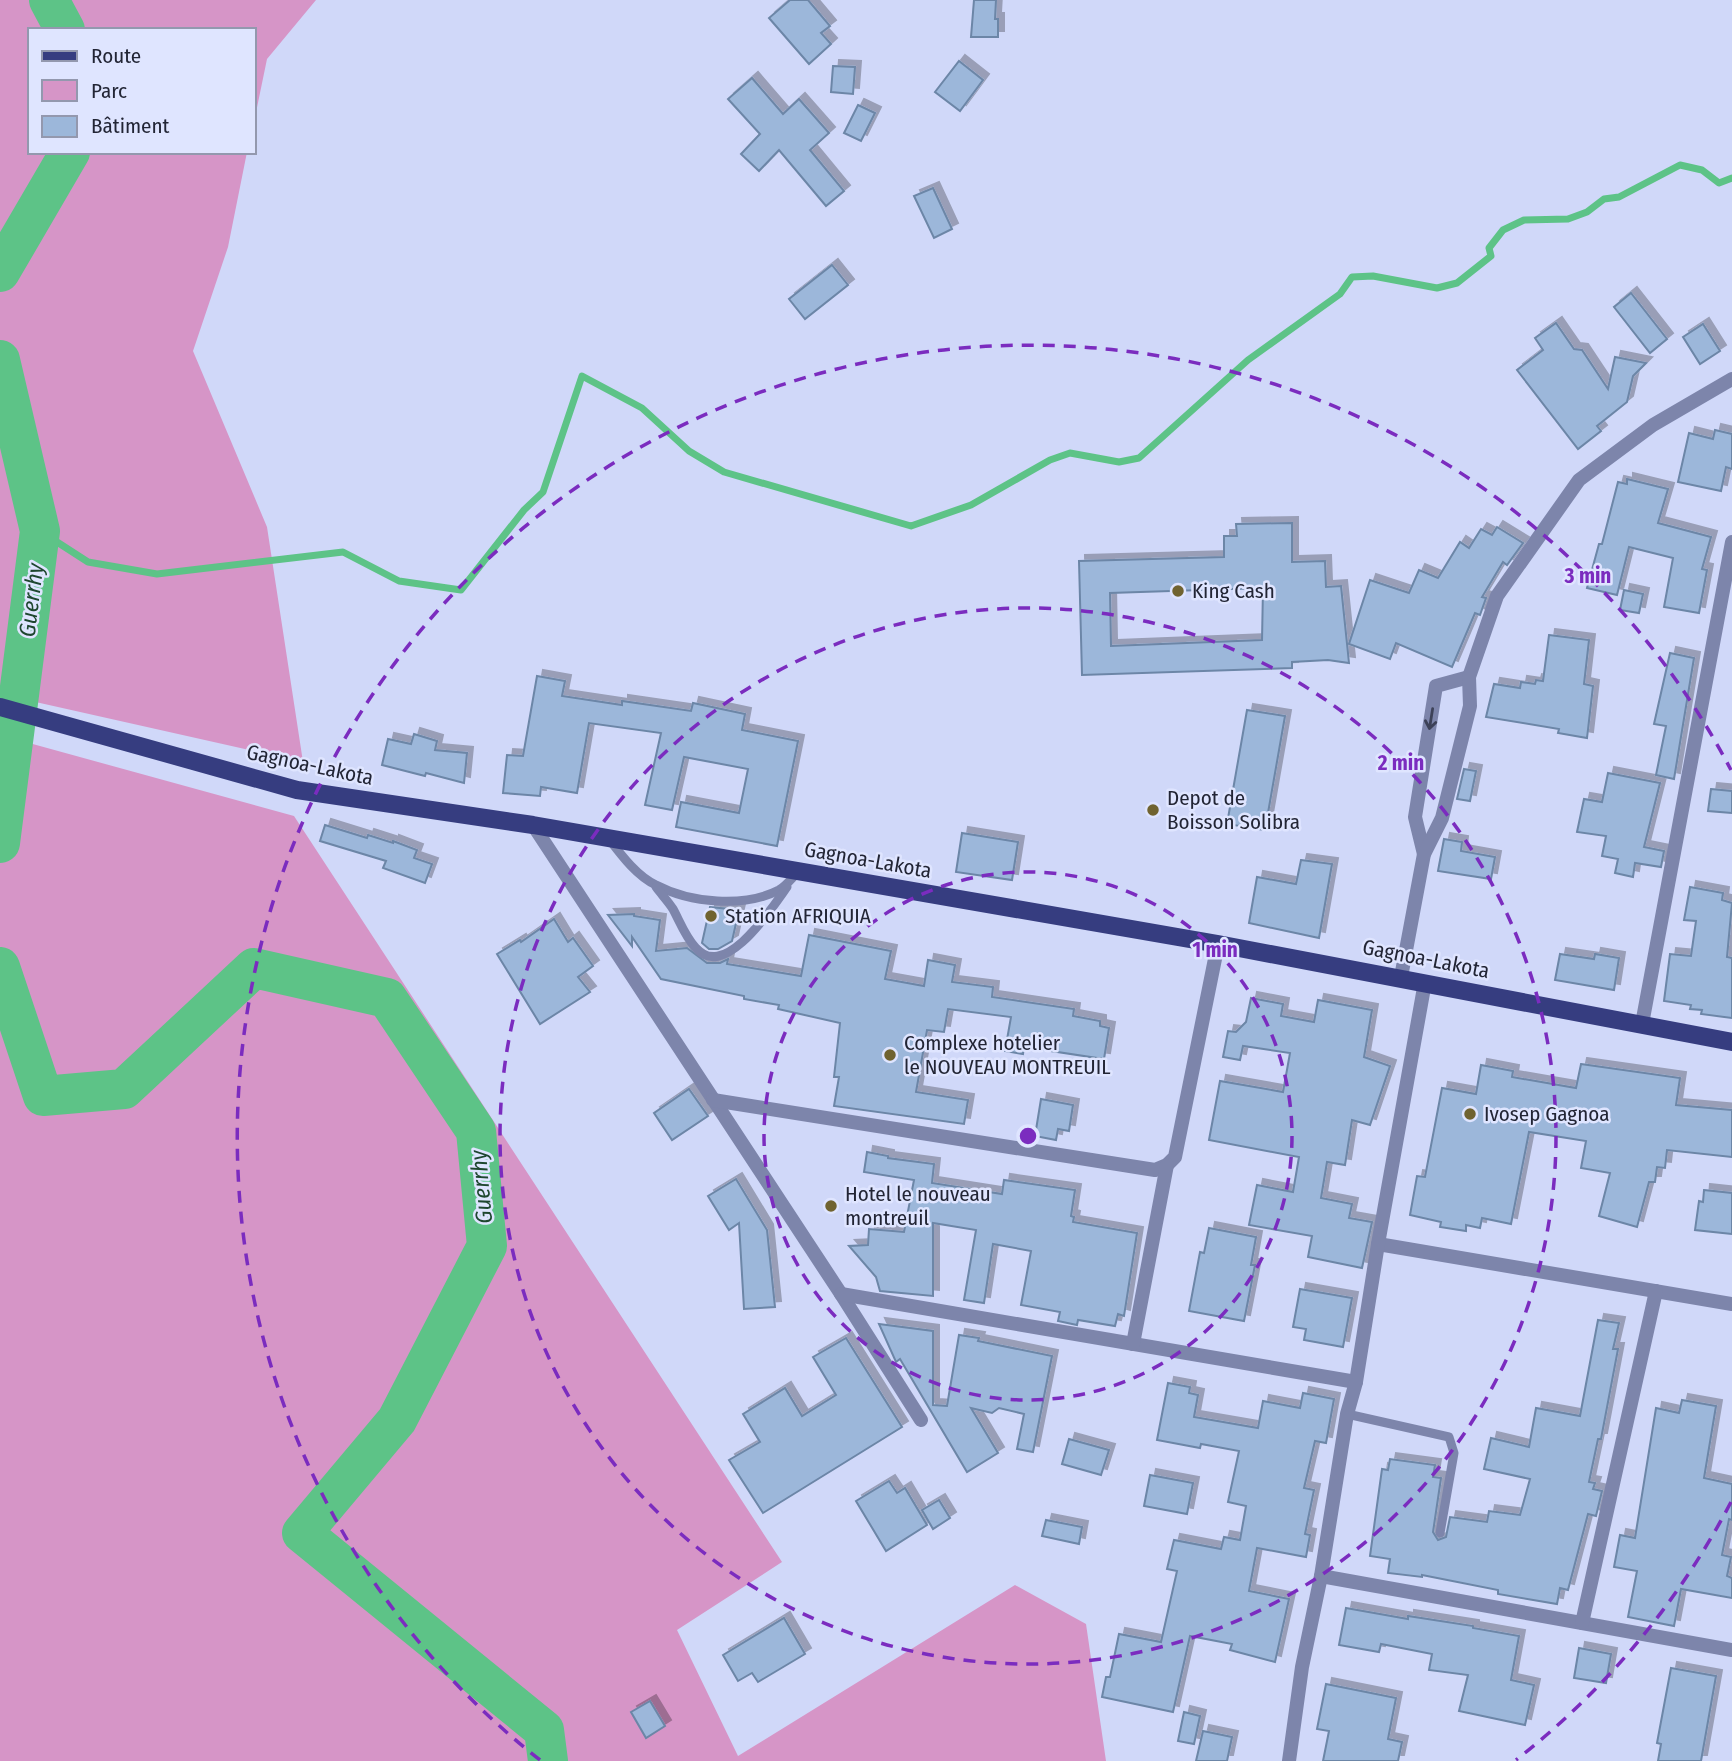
<svg xmlns="http://www.w3.org/2000/svg" width="1732" height="1761" font-family="'Fira Sans Condensed',sans-serif">
<defs>
<filter id="shadow"><feDropShadow dx="6" dy="-6" stdDeviation="0" flood-color="#0004"/></filter>
</defs>
<rect width="100%" height="100%" fill="#d0d8f9"/>
<!-- green -->
<g fill="#d695c7">
<path d="M0,0H316L267,59L254,122V30H30V152H247L228,247L193,351L267,527L303,762L0,694Z"/>
<path d="M0,735L294,816L782,1562L677,1630L738,1756L1015,1585L1086,1624L1106,1761H0Z"/>
</g>
<g fill="none" stroke-linecap="round" stroke-linejoin="round">
<!-- stream -->
<path stroke="#5dc387" stroke-width="7" d="M40,531L88,562L157,574L343,552L399,581L461,590L524,510L543,492L582,376L642,408L689,451L724,472L911,526L971,505L1050,460L1070,453L1119,462L1139,458L1248,360L1340,294L1352,277L1373,276L1437,288L1457,283L1491,256L1489,248L1503,230L1524,220L1568,219L1587,212L1604,199L1619,197L1680,165L1702,170L1719,183L1732,178"/>
<!-- river -->
<g stroke="#5dc387" stroke-width="40">
<path d="M49,0L65,30"/>
<path d="M0,272L70,152"/>
<path d="M0,360L40,531L0,843"/>
<path d="M0,967L43,1096L124,1089L254,968L387,998L476,1131L487,1246L397,1420L302,1533L544,1730L548,1761"/>
</g>
</g>
<!-- building -->
<g fill="#9cb7da" stroke="#6c86a7" stroke-width="2" fill-rule="evenodd" filter="url(#shadow)">
<path d="M790,0H808L830,26L821,33L831,44L809,64L769,18Z"/>
<path d="M974,0H996L995,19H998V37H971Z"/>
<path d="M959,61L983,80L960,111L935,92Z"/>
<path d="M833,66L855,67L853,94L831,92Z"/>
<path d="M752,78L783,114L799,99L829,133L810,150L844,191L826,206L779,150L759,171L741,154L760,134L728,99Z"/>
<path d="M858,105L875,113L861,141L844,133Z"/>
<path d="M933,188L952,229L934,238L914,196Z"/>
<path d="M832,265L848,285L805,319L789,299Z"/>
<path d="M1631,293L1667,339L1650,353L1614,307Z"/>
<path d="M1556,323L1574,349L1582,350L1608,389L1615,357L1646,363L1633,376L1627,402L1597,426L1601,431L1578,449L1517,370L1543,350L1535,338Z"/>
<path d="M1703,324L1720,351L1700,364L1683,337Z"/>
<path d="M1715,430L1732,434V469L1726,467L1721,491L1678,482L1689,433L1713,439Z"/>
<path d="M1627,479L1668,489L1658,523L1711,537L1702,569L1707,570L1699,613L1664,607L1673,558L1629,547L1617,595L1587,588L1599,544H1602L1618,482L1627,484Z"/>
<path d="M1292,523V562L1325,561L1326,587L1341,586L1349,663L1328,660L1292,662V668L1082,675L1079,561L1224,557V536H1237L1236,524ZM1263,588L1262,640L1111,646L1110,593Z"/>
<path d="M1497,527L1523,543L1507,565L1503,562L1482,597L1486,598L1480,615L1475,613L1452,667L1396,643L1390,659L1349,644L1370,580L1409,593L1419,570L1438,578L1460,542L1469,548L1481,529L1492,535Z"/>
<path d="M1624,590L1643,594L1639,613L1620,610Z"/>
<path d="M1549,635L1589,640L1584,684L1593,686L1587,738L1558,733L1559,729L1486,717L1494,684L1520,688L1521,682L1535,684L1536,680L1543,681Z"/>
<path d="M1670,653L1694,658L1674,779L1656,775L1666,726L1654,724Z"/>
<path d="M537,676L565,681L562,696L622,705V701L691,711L693,703L745,714L742,730L798,741L777,846L676,827L681,802L739,813L748,769L684,757L672,810L645,805L661,733L589,723L577,793L541,787L540,796L503,793L507,755L523,756Z"/>
<path d="M1247,710L1285,716L1265,830L1227,824Z"/>
<path d="M414,734L437,741L435,750L467,753L464,783L426,773L425,776L382,765L388,739L411,744Z"/>
<path d="M1464,769L1476,771L1470,801L1457,799Z"/>
<path d="M1608,773L1660,783L1644,847L1664,851L1661,867L1635,863L1633,877L1615,873L1618,859L1602,856L1606,836L1577,832L1584,799L1602,802Z"/>
<path d="M1711,789L1732,791V813L1708,811Z"/>
<path d="M325,825L367,838L368,835L393,843V841L417,850L414,858L432,864L425,883L383,868L386,861L320,841Z"/>
<path d="M962,833L1018,842L1012,880L956,872Z"/>
<path d="M1444,839L1462,842L1461,851L1495,857L1491,879L1438,871Z"/>
<path d="M1301,860L1332,864L1319,938L1249,923L1257,877L1296,884Z"/>
<path d="M1690,887L1723,893L1722,900L1732,903L1727,957L1732,958V1018L1701,1014L1702,1010L1690,1009L1691,1005L1664,1001L1670,954L1691,956L1696,921L1684,920Z"/>
<path d="M710,907L739,910L732,941L718,949H709L702,943Z"/>
<path d="M634,914V916L660,920L656,951L687,948L707,963H720L728,959L727,964L801,976L809,935L891,951L885,979L924,986L928,960L955,965L952,982L993,987L992,997L1074,1009L1073,1016L1100,1021V1026L1109,1028L1104,1059L1024,1047L1023,1054L1005,1051L1011,1017L948,1009L944,1032L927,1030L916,1092L968,1100L964,1124L834,1106L839,1077H834L840,1023L778,1009L779,1005L744,999V996L661,979L632,937V946L608,915Z"/>
<path d="M554,919L568,942L573,938L593,966L578,977L590,992L540,1024L497,954L520,940L521,942Z"/>
<path d="M1560,954L1594,959L1595,954L1619,958L1614,990L1555,980Z"/>
<path d="M1251,998L1283,1004L1281,1016L1314,1022L1318,1000L1372,1010L1364,1057L1390,1066L1370,1125L1352,1120L1345,1165L1327,1162L1321,1198L1352,1204L1349,1218L1372,1222L1362,1268L1308,1257L1312,1236L1249,1225L1257,1185L1293,1192L1299,1157L1209,1140L1220,1081L1283,1092L1290,1053L1243,1046L1240,1060L1223,1057L1228,1031L1236,1032L1246,1022Z"/>
<path d="M1581,1064L1680,1078L1676,1105L1732,1110V1157L1667,1150L1665,1168L1657,1167L1655,1182H1649L1637,1227L1599,1216L1610,1173L1581,1168L1586,1141L1529,1132L1511,1224L1482,1218L1480,1228L1466,1225V1231L1440,1227L1441,1222L1410,1215L1417,1176L1425,1177L1442,1088L1476,1094L1481,1065L1513,1071L1512,1077L1576,1088Z"/>
<path d="M689,1089L708,1116L672,1140L654,1113Z"/>
<path d="M1041,1099L1073,1105L1069,1131L1058,1129L1056,1140L1035,1136Z"/>
<path d="M867,1152L888,1156V1158L934,1164L932,1183L1002,1194L1004,1180L1075,1190L1071,1216L1074,1217L1073,1222L1137,1233L1124,1316L1118,1314L1115,1326L1078,1320L1077,1325L1058,1321L1060,1312L1021,1305L1031,1251L993,1244L984,1303L964,1300L976,1230L933,1223V1296L880,1291L876,1277L849,1246L868,1245L869,1229L904,1232L914,1180L864,1172Z"/>
<path d="M736,1179L767,1230L775,1307L744,1309L739,1223L729,1230L708,1196Z"/>
<path d="M1704,1190L1732,1193V1234L1695,1230L1699,1201L1703,1202Z"/>
<path d="M1209,1228L1256,1237L1251,1265H1255L1244,1321L1189,1311L1200,1252L1204,1253Z"/>
<path d="M1300,1289L1352,1298L1343,1347L1304,1340L1306,1329L1293,1327Z"/>
<path d="M1598,1320L1619,1323L1613,1349H1618L1601,1439H1598L1589,1482L1595,1483L1593,1489L1602,1491L1596,1516L1588,1514L1568,1590L1560,1588L1557,1604L1498,1594V1590L1422,1575V1577L1388,1573L1390,1559L1370,1556L1382,1469L1388,1470L1390,1459L1435,1465L1433,1477L1441,1478L1433,1532L1438,1540L1446,1537L1450,1517L1487,1522L1489,1511L1520,1515L1530,1479L1484,1469L1491,1438L1529,1447L1536,1408L1580,1416Z"/>
<path d="M879,1324L933,1331V1405L947,1406L959,1335L979,1338L978,1341L1052,1356L1033,1452L1017,1449L1024,1414L999,1408L992,1413L971,1408L998,1453L967,1472L900,1359L896,1362Z"/>
<path d="M846,1338L902,1427L763,1513L729,1460L760,1442L743,1414L785,1388L802,1416L836,1395L813,1357Z"/>
<path d="M1168,1383L1190,1387L1189,1393L1198,1395L1194,1417L1258,1428L1263,1401L1300,1408L1303,1393L1334,1399L1326,1443L1315,1441L1304,1488L1314,1490L1305,1534L1310,1535L1306,1557L1257,1548L1249,1591L1289,1599L1275,1662L1230,1650L1232,1644L1190,1636L1173,1712L1102,1697L1106,1677H1110L1119,1634L1161,1642L1177,1571L1167,1569L1174,1540L1221,1549L1224,1537L1240,1540L1246,1506L1228,1502L1239,1451L1201,1444L1200,1448L1157,1440Z"/>
<path d="M1682,1400L1716,1406L1704,1478L1732,1484V1520L1729,1519L1722,1555L1731,1557L1727,1576L1732,1578V1598L1681,1589L1674,1626L1628,1617L1637,1571L1614,1567L1620,1535L1635,1538L1656,1408L1679,1413Z"/>
<path d="M1069,1439L1109,1450L1101,1475L1062,1464Z"/>
<path d="M1150,1475L1193,1483L1187,1514L1144,1506Z"/>
<path d="M889,1481L897,1493L905,1488L927,1525L886,1551L856,1501Z"/>
<path d="M939,1500L950,1518L933,1529L922,1510Z"/>
<path d="M1046,1520L1082,1527L1079,1544L1042,1536Z"/>
<path d="M1346,1608L1408,1619V1616L1473,1626V1628L1519,1636L1511,1680L1534,1685L1525,1725L1459,1711L1468,1675L1429,1670L1432,1654L1381,1644L1379,1652L1339,1645Z"/>
<path d="M784,1618L805,1654L758,1682L752,1673L738,1681L723,1655Z"/>
<path d="M1579,1648L1611,1654L1606,1683L1574,1678Z"/>
<path d="M1671,1668L1716,1676L1701,1761H1658L1661,1744L1657,1743Z"/>
<path d="M1326,1684L1396,1698L1388,1739L1402,1742L1398,1761H1323L1329,1731L1317,1729Z"/>
<path d="M650,1701L665,1726L646,1738L631,1712Z"/>
<path d="M1184,1712L1200,1716L1194,1744L1178,1741Z"/>
<path d="M1203,1731L1232,1737L1227,1761H1196Z"/>
</g>
<g fill="none" stroke-linecap="round" stroke-linejoin="round">
<!-- service -->
<g stroke="#7d85ab" stroke-width="9">
<path d="M609,839C622,856 637,876 656,885C690,903 744,908 779,890C786,886 793,877 799,871"/>
<path d="M656,887C661,894 668,901 673,909C680,922 685,936 695,947C724,983 772,908 787,887"/>
<path d="M1347,1414L1449,1437L1454,1453L1440,1533"/>
</g>
<!-- minor -->
<g stroke="#7d85ab" stroke-width="14">
<path d="M533,825L841,1294L921,1420"/>
<path d="M1424,854L1415,817L1436,686L1469,677"/>
<path d="M1401,977L1424,854L1442,818L1470,706L1469,677L1497,596L1579,480L1653,425L1732,379"/>
<path d="M1642,1024L1732,542"/>
<path d="M713,1100L1155,1170L1167,1165L1175,1157L1218,944"/>
<path d="M1378,1244L1732,1304"/>
<path d="M841,1294L1356,1382"/>
<path d="M1133,1344L1167,1165"/>
<path d="M1321,1576L1732,1650"/>
<path d="M1582,1623L1656,1291"/>
<path d="M1289,1761L1302,1667L1321,1576L1347,1414L1356,1382L1378,1244L1425,982"/>
</g>
<!-- primary -->
<path stroke="#363d80" stroke-width="18" d="M0,707L297,790L533,825L1218,944L1732,1042"/>
</g>
<!-- one-way arrows -->
<defs><path id="oneway-shaft" d="M-6 0H5M1.5-3L5.5 0L1.5 3" fill="none" stroke-width="1.6" stroke-linecap="round" stroke-linejoin="round" transform="scale(1.75)"/></defs>
<use stroke="#3d4258" href="#oneway-shaft" transform="translate(1431 719) rotate(99)"/>
<!-- distance rings -->
<g fill="none" stroke="#7b2cbf" stroke-width="3.5" stroke-dasharray="12 9">
<circle cx="1028" cy="1136" r="264"/>
<circle cx="1028" cy="1136" r="528"/>
<path d="M1731 1502A792 792 0 0 1 1516 1760M540 1760A792 792 0 1 1 1731 770"/>
</g>
<!-- markers -->
<g fill="#706330" stroke="#dfe5ff" stroke-width="2.5">
<circle cx="1178" cy="591" r="7"/>
<circle cx="1153" cy="810" r="7"/>
<circle cx="711" cy="916" r="7"/>
<circle cx="890" cy="1055" r="7"/>
<circle cx="1470" cy="1114" r="7"/>
<circle cx="831" cy="1206" r="7"/>
</g>
<g text-anchor="middle" dominant-baseline="central" stroke-width="5" stroke-linejoin="round" paint-order="stroke">
<!-- poi labels -->
<g font-size="21" fill="#222535" stroke="#dfe5ff" text-anchor="start">
<text x="1192" y="591">King Cash</text>
<text x="1167" y="798">Depot de<tspan x="1167" dy="24">Boisson Solibra</tspan></text>
<text x="725" y="916">Station AFRIQUIA</text>
<text x="904" y="1043">Complexe hotelier<tspan x="904" dy="24">le NOUVEAU MONTREUIL</tspan></text>
<text x="1484" y="1114">Ivosep Gagnoa</text>
<text x="845" y="1194">Hotel le nouveau<tspan x="845" dy="24">montreuil</tspan></text>
</g>
<!-- street labels -->
<g font-size="21" fill="#222535" stroke="#dfe5ff">
<text transform="translate(310 765) rotate(12)">Gagnoa-Lakota</text>
<text transform="translate(868 860) rotate(10)">Gagnoa-Lakota</text>
<text transform="translate(1426 959) rotate(11)">Gagnoa-Lakota</text>
</g>
<!-- water labels -->
<g font-size="23" font-style="italic" fill="#1e472f" stroke="#dfe5ff">
<text transform="translate(31 600) rotate(-83)">Guerrhy</text>
<text transform="translate(481 1187) rotate(-95)">Guerrhy</text>
</g>
</g>
<circle cx="1028" cy="1136" r="10" fill="#7b2cbf" stroke="#dfe5ff" stroke-width="3.5"/>
<g font-size="21" text-anchor="middle" font-weight="bold" fill="#7b2cbf" stroke="#dfe5ff" stroke-width="5" stroke-linejoin="round" paint-order="stroke">
<text x="1588" y="583">3 min</text>
<text x="1401" y="770">2 min</text>
<text x="1215" y="957">1 min</text>
</g>
<!-- legend -->
<rect x="28" y="28" width="228" height="126" fill="#dfe5ff" stroke="#9398ae" stroke-width="2"/>
<rect x="42" y="51" width="35" height="10" fill="#363d80" stroke="#9398ae" stroke-width="2"/>
<text x="91" y="63" font-size="21" fill="#222535">Route</text>
<rect x="42" y="80" width="35" height="21" fill="#d695c7" stroke="#9398ae" stroke-width="2"/>
<text x="91" y="98" font-size="21" fill="#222535">Parc</text>
<rect x="42" y="116" width="35" height="21" fill="#9cb7da" stroke="#9398ae" stroke-width="2"/>
<text x="91" y="133" font-size="21" fill="#222535">Bâtiment</text>
</svg>
